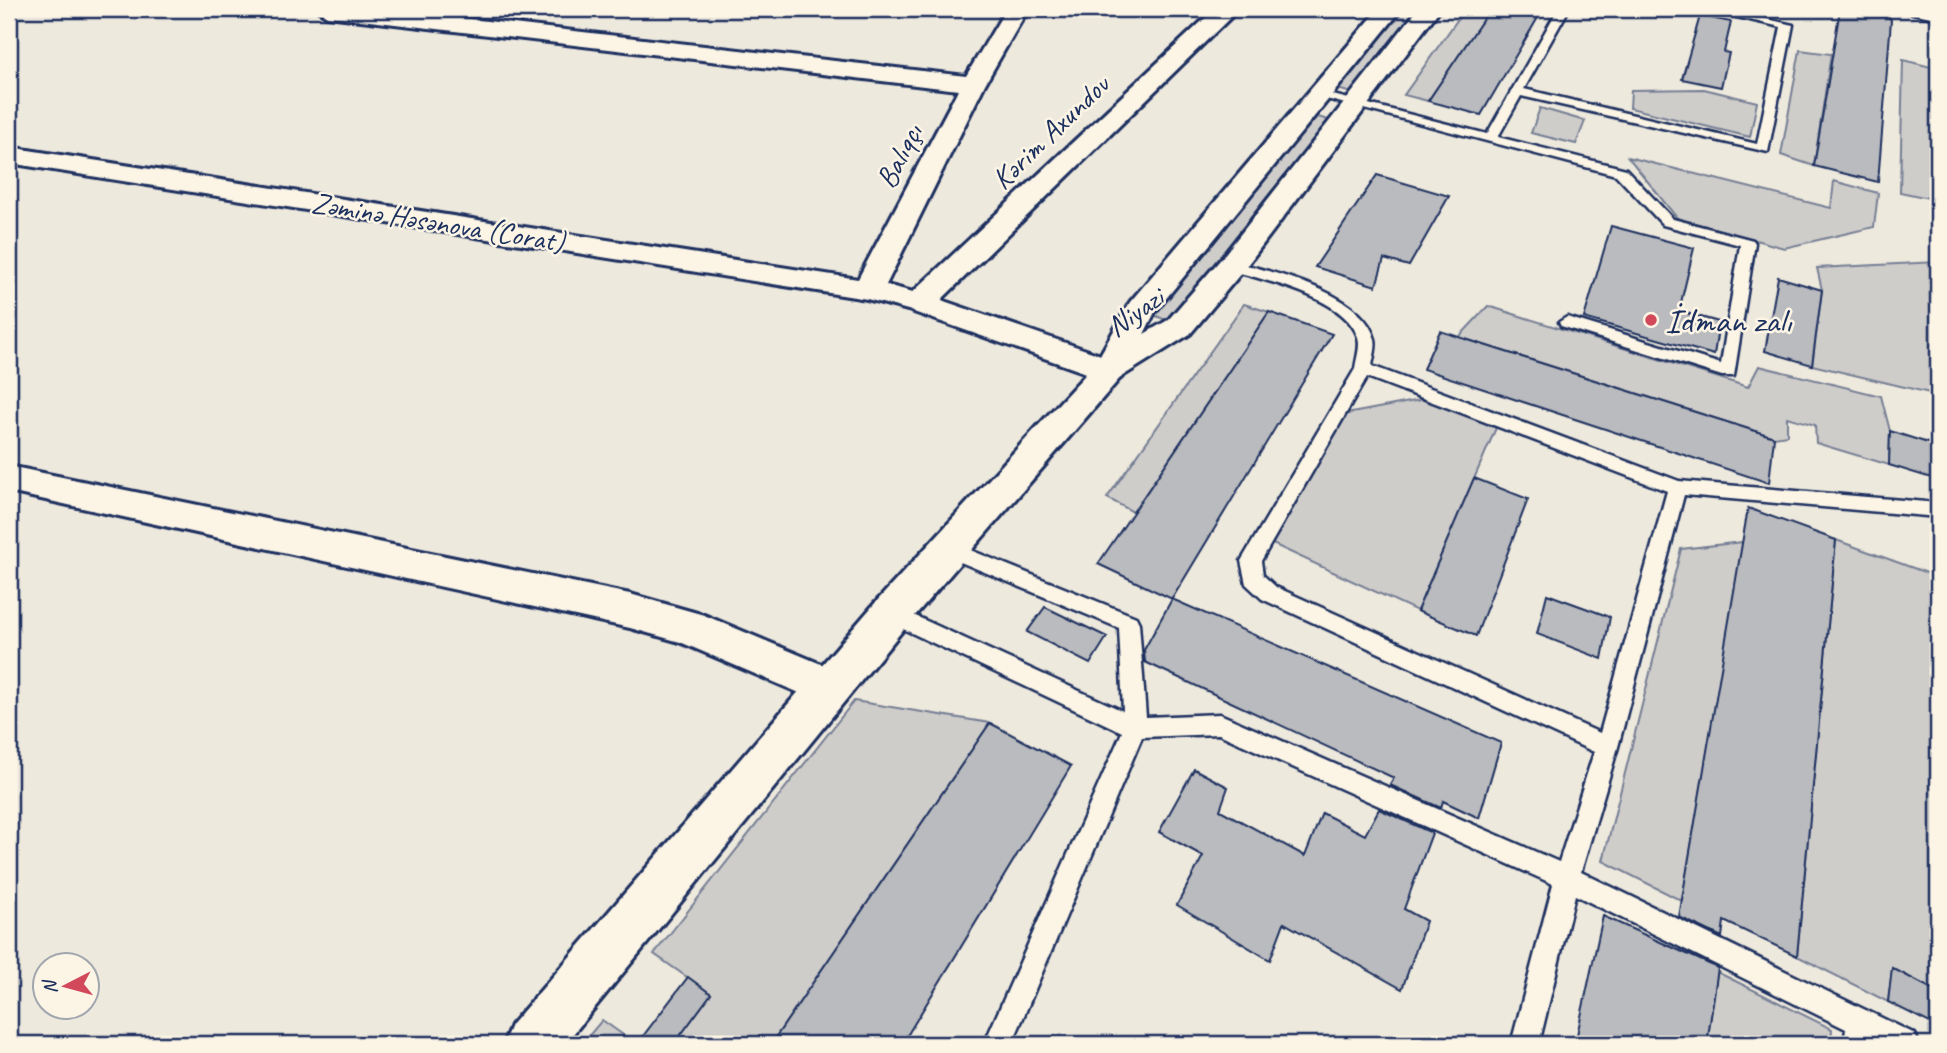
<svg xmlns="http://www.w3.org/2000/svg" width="1947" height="1053" font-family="Caveat,sans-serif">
<rect width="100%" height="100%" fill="#eee9dd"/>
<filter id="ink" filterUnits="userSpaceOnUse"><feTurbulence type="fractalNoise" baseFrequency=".0143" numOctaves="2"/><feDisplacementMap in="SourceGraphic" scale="14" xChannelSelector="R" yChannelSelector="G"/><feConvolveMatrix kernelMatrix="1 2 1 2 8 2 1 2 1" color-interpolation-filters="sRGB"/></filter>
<g filter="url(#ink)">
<!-- green -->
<g fill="#cfcdca" stroke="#757e94" stroke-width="2">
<path d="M1400,9H1416L1351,93L1335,88Z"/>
<path d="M1465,9H1490L1428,101L1404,95Z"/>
<path d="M1800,50L1831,54L1814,166L1781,155Z"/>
<path d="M1903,60L1935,68L1938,200L1900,192Z"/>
<path d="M1704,89L1757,102L1750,137L1630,108L1631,90Z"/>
<path d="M1540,108L1585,121L1576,144L1531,133Z"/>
<path d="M1314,116L1329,120L1168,321L1154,315Z"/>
<path d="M1628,157L1831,208L1834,181L1878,193L1874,227L1784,248L1677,218Z"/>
<path d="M1938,262V395L1812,365L1822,290L1817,268Z"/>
<path d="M1244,304L1269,312L1133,512L1107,498Z"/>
<path d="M1488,306L1748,387L1759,366L1881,396L1890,431L1889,465L1816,443L1815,425L1787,417V435L1774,437L1459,337Z"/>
<path d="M1436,397L1499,421L1417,611L1264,540L1336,416Z"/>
<path d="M1836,540L1938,577V992L1892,969L1888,1002L1797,956Z"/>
<path d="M1743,542L1682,901L1603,861L1681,549Z"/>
<path d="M854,701L990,723L771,1044H674L711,994L654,954Z"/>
<path d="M1717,972L1832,1029L1831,1044H1707Z"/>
<path d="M602,1020L636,1044H582Z"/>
</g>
<!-- building -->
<g fill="#babbbe" stroke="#1b2f5e" stroke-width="2">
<path d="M1490,9H1543L1481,115L1428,101Z"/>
<path d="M1840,9L1889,17L1891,20L1878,182L1814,166Z"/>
<path d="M1700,16L1731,22L1724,52L1729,53L1721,87L1682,79Z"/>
<path d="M1377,175L1449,196L1409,266L1384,259L1376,286L1315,267Z"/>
<path d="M1611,226L1694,248L1679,311L1719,322L1714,355L1584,318Z"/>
<path d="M1778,277L1822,290L1812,365L1765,351Z"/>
<path d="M1269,312L1332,334L1172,599L1098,564Z"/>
<path d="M1440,331L1774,437L1769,483L1423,369Z"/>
<path d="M1890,431L1931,444V478L1889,465Z"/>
<path d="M1474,478L1528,499L1476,636L1417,611Z"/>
<path d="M1748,508L1836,540L1797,956L1724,921L1722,937L1679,917Z"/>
<path d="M1547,594L1610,617L1602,659L1537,634Z"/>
<path d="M1172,599L1501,743L1479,818L1443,801L1441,808L1390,785L1394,778L1145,662L1144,650Z"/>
<path d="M1045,607L1107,637L1090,664L1027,632Z"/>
<path d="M990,723L1071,766L902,1044H771Z"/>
<path d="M1194,769L1228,787L1220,810L1305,856L1322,813L1365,835L1379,809L1432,833L1404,909L1426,921L1402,989L1284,923L1270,960L1177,905L1203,856L1159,832Z"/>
<path d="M1603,916L1718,968L1707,1044H1575Z"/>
<path d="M1892,968L1938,992V1027L1888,1002Z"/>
<path d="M688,977L711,994L674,1044H637Z"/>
</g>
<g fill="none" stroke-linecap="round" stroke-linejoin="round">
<defs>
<g id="service">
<path d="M1558,9H1569L1524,89L1757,144L1781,27L1701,9H1722L1793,25L1768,152L1521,96L1498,137L1626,169L1673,219L1753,240L1755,243L1734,376H1722L1561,326L1559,322L1567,317L1721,364L1740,245L1663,225L1616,175L1315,96L1321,92L1487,134Z"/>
<path d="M1896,9L1938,13V19Z"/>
<path d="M1231,261C1272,272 1363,292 1375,339C1377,348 1373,358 1372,366L1679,481L1938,503V517L1684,495L1618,747L1581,872L1915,1034L1919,1044H1844L1846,1029L1575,895L1539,1044H1511L1553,884L1219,734L1142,737L1012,1044H984L1122,732L884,620L881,614L884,608L891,606L898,608L1123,711L1119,628L941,554L938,549L941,544L948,541L1136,617L1139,623L1146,717L1220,714L1559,862L1594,752L1262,599L1246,584L1241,561L1355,369C1356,359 1361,347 1358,337C1344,296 1262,280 1226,269V263ZM1367,377L1667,491L1600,733L1276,587L1263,575L1261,561Z"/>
</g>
<g id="minor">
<path d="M316,9H382L966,76L1006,9H1028L985,84L886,285L913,292L1215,9H1239L941,300L1121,362L1126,370L1121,378L1109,381L908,310L867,299L9,163V147L858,279L958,90L327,16Z"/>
<path d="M9,466L630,594L704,615L845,674L852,687L845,700L830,706L680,642L630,628L9,492Z"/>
</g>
<path id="secondary" d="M1379,9H1402L1155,312L1144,334L1168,320L1220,260L1418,9H1440L1242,272L1190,334L1121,377L906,626L565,1044H503L511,1025L876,602L1095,364L1130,302Z"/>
</defs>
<!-- service casing -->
<use href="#service" stroke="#1b2f5e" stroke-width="5"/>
<!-- minor casing -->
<use href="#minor" stroke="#1b2f5e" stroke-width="6"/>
<!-- secondary casing -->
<use href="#secondary" stroke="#1b2f5e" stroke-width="6"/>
<!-- service -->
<use href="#service" fill="#fcf5e5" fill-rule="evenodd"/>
<!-- minor -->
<use href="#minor" fill="#fcf5e5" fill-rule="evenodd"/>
<!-- secondary -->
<use href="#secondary" fill="#fcf5e5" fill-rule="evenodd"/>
</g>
</g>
<!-- markers -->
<circle fill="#d1495b" stroke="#fcf5e5" stroke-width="2.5" cx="1651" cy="320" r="7"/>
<g text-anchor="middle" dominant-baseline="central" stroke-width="5" stroke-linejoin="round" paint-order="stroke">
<!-- far-street labels -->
<g font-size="30" fill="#1b2f5e" stroke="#fcf5e5">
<text transform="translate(1050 132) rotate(-44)">Kərim Axundov</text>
<text transform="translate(899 156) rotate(-63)">Balıqçı</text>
<text transform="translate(438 222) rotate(9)">Zəminə Həsənova (Corat)</text>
<text transform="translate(1135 312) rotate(-35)">Niyazi</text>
</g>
<!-- poi labels -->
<g font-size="35" fill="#1b2f5e" stroke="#fcf5e5" text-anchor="start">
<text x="1665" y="320">İdman zalı</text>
</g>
</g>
<!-- margin -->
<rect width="1947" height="1053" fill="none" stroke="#fcf5e5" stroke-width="35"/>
<rect x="18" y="18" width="1912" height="1018" fill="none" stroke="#1b2f5e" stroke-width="2.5" filter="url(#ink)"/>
<!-- north arrow -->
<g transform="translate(66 986) rotate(264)"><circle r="33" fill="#fcf5e5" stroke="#a2a6af" stroke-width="2"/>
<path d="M0-5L12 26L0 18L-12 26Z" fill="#d1495b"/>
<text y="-10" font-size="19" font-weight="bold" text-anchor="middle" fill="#1b2f5e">N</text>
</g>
</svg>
